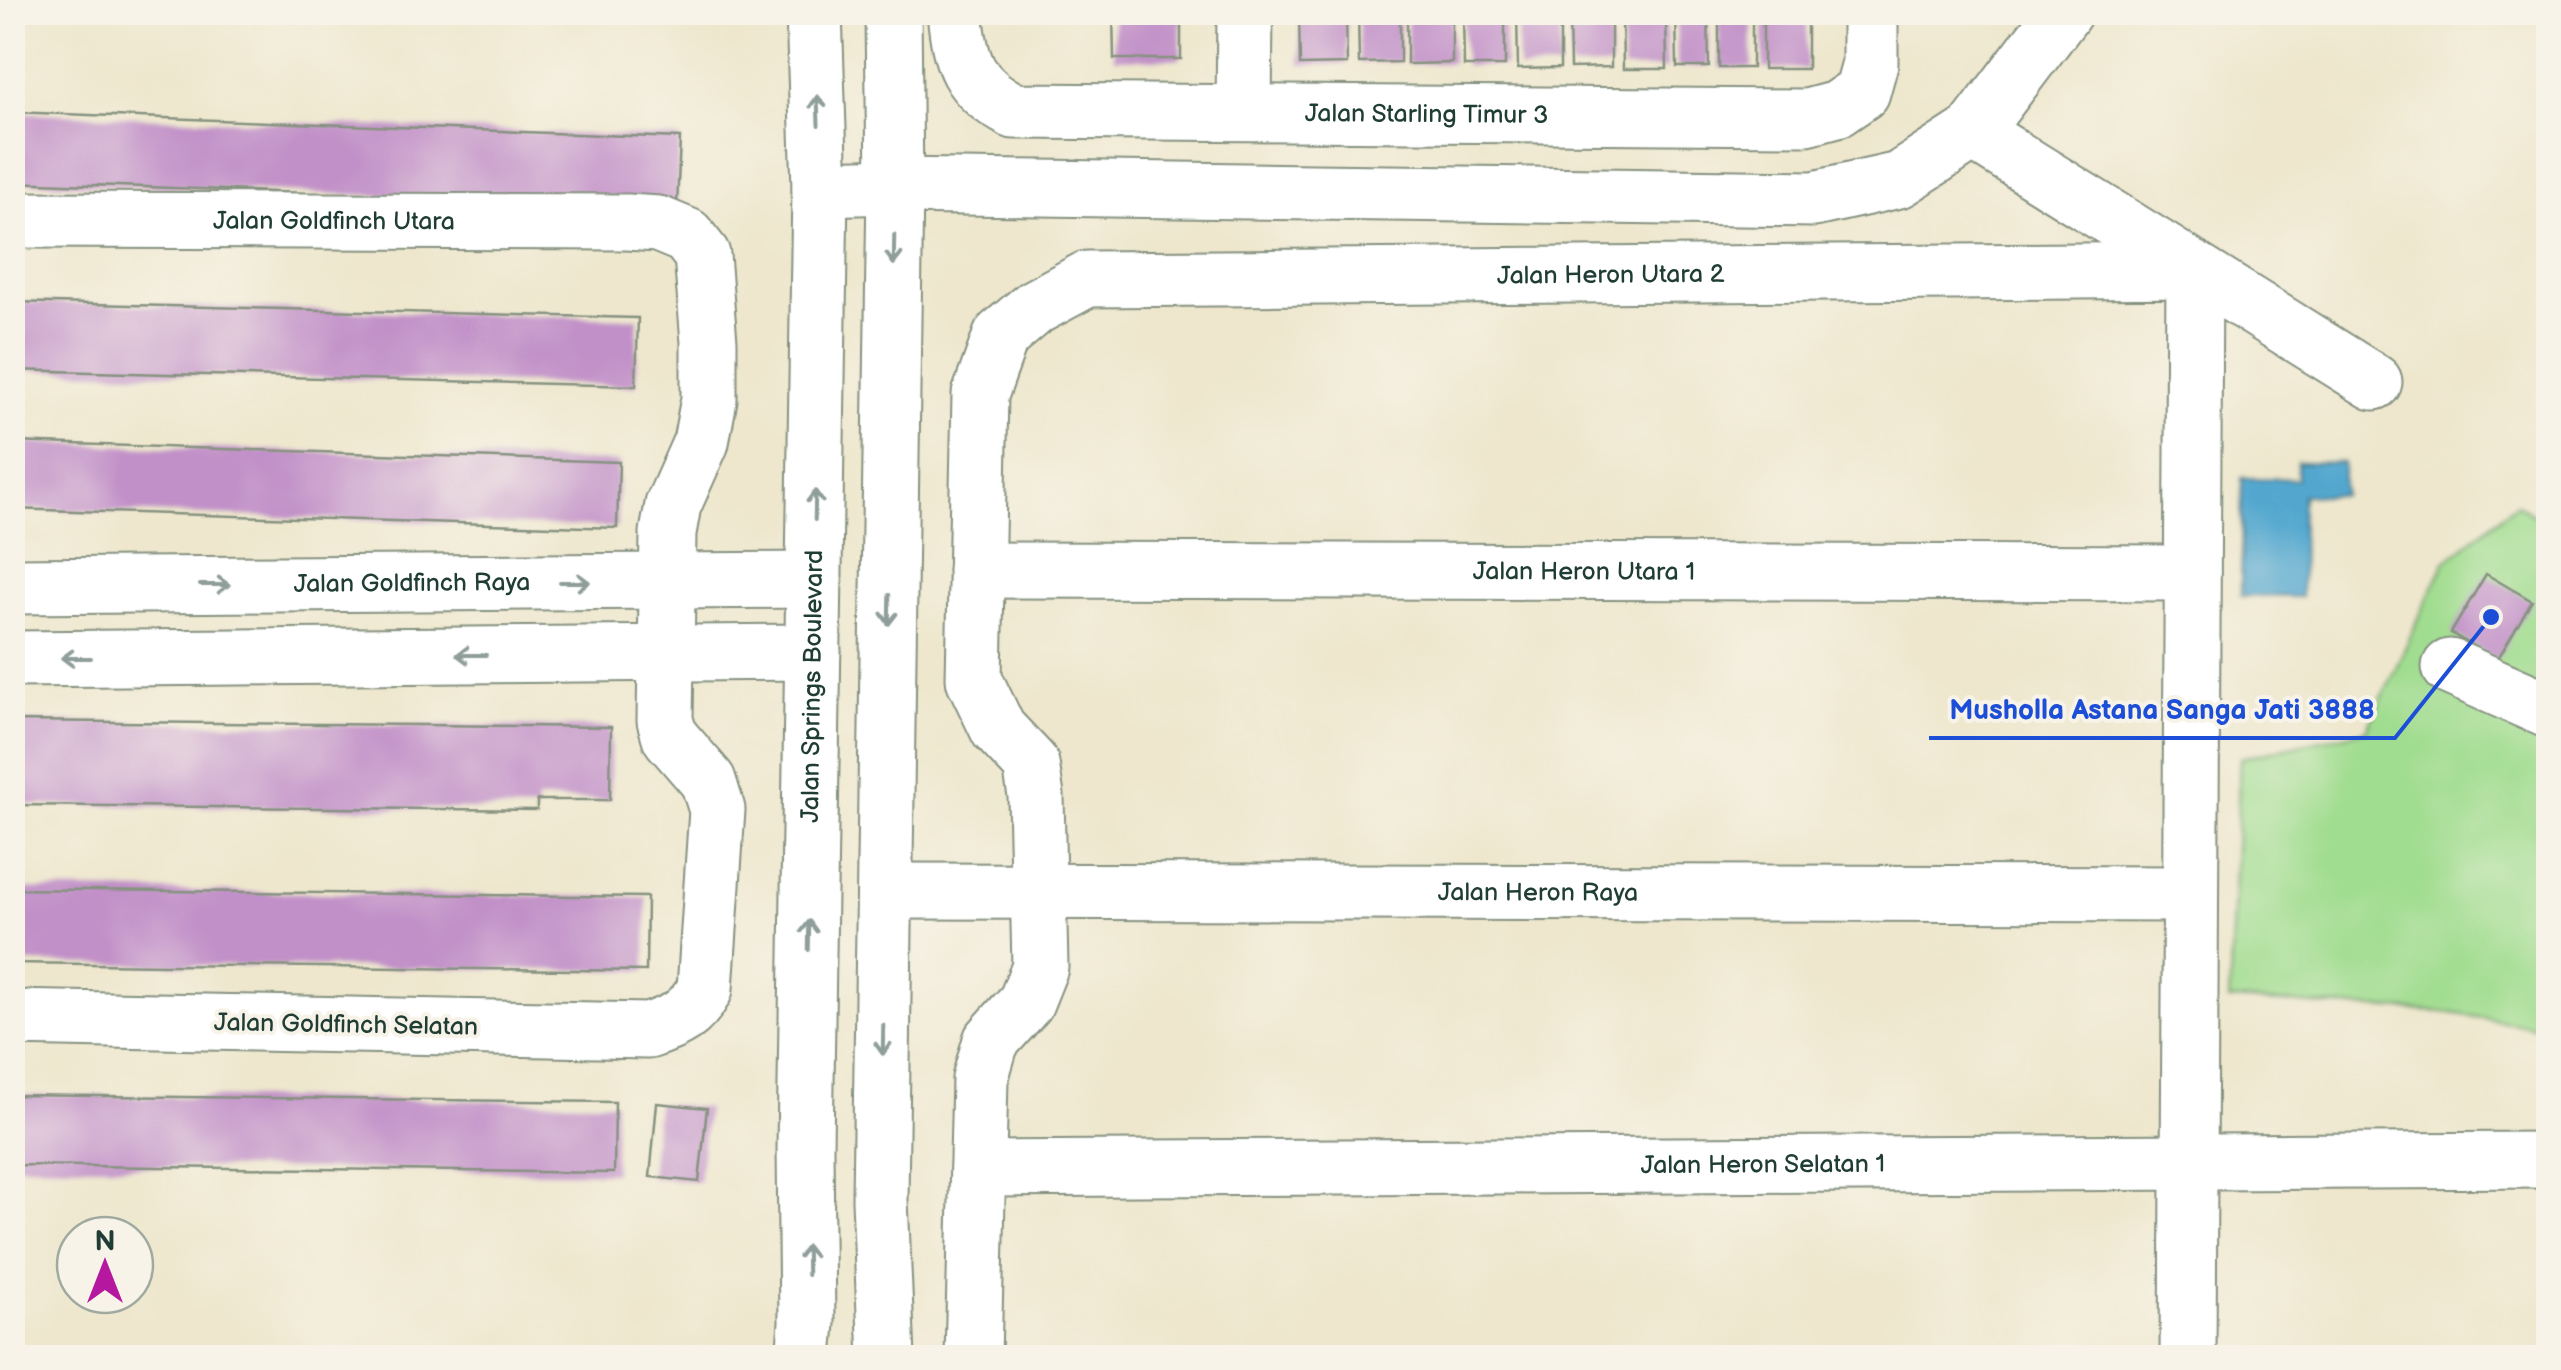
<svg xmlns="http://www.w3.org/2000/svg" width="2561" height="1370" font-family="'Balsamiq Sans',sans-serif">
<rect width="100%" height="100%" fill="#f7f3e8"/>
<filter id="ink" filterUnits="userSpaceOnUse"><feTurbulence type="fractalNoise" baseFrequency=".01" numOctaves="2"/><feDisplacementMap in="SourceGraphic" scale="20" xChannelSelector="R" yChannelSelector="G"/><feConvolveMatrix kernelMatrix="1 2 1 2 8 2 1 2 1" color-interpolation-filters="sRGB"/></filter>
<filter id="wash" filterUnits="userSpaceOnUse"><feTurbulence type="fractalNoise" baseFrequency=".0048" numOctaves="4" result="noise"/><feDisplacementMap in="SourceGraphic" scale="40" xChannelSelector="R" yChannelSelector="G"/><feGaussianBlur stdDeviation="2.25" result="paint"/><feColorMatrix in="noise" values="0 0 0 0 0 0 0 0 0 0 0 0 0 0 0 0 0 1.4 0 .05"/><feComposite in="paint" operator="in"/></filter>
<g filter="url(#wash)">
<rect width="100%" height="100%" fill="#eee7cd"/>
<!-- green -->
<path fill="#a1dd90" stroke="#608d62" stroke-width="2.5" d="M2516,504L2548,523V1028L2444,1012L2229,1000L2240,758L2367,730L2445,562Z"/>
<!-- water -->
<path fill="#53a7cf" stroke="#397282" stroke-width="2.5" d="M2297,462L2343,463V495H2302L2301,597L2241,596L2242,478L2297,479Z"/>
<g id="blocks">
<!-- building -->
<g fill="#c190c8">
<path d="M1113,12H1181V59H1114Z"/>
<path d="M1299,12H1346L1347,64L1300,65Z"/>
<path d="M1358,12H1400V62L1359,63Z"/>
<path d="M1407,12H1452V63L1407,64Z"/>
<path d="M1463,12H1505V66H1464Z"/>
<path d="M1517,12H1560V68L1518,69Z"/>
<path d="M1569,12H1611V67L1570,68Z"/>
<path d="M1622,12H1666L1667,69H1623Z"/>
<path d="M1676,12H1708L1709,67H1677Z"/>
<rect x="1719" y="13" width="33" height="55"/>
<rect x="1763" y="17" width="44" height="52"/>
<path d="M12,112L680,138L677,207L12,182Z"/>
<path d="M12,302L638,318L636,386L12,370Z"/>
<path d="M12,442L619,462L617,528L12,509Z"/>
<path d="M2486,574L2532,601L2497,660L2451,633Z"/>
<path d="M12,721L611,727L610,800H537V810L12,805Z"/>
<path d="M12,889L647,897L646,971L12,963Z"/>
<path d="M12,1095L615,1102L614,1173L12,1165Z"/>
<path d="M657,1103L707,1108L699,1182L650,1177Z"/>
</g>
</g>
</g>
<g filter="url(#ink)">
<use href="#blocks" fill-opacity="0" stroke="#869280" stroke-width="2.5"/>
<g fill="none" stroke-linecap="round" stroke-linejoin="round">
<defs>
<g id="minor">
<path id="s1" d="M955,12C960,62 967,87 1014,111L1807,117L1837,109L1862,92L1870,63V12"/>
<path d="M1244,112L1245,12"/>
<path d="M1973,132L2374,382"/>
<path d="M820,188L895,186L1814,199L1899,180L1973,132L2064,12"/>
<path id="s2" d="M12,220L627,222L658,224L687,236L702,255L709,342V399L701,442L673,505L668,533L665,720L670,737L708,781L717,810L705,989C691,1015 676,1022 648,1031L12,1018"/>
<path id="s3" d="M976,570L2192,573"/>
<path id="s4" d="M12,586L814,580"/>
<path d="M12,659L813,652"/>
<path d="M2450,667L2548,710"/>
<path id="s5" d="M886,891L2190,894"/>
<path id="s6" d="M978,1169L2548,1160"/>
<path id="s7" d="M973,1358L980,1079L991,1041L1026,1002L1040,967L1036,796L1031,764L998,729L974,679L980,395L1001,336L1035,307L1087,279L2194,270L2188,1358"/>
</g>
<g id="major">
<path id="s8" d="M804,1358L807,1323L805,1148L820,188L814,12"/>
<path d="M887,1358L880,1200L895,186L893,12"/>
</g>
</defs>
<!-- minor casing -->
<use href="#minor" stroke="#869280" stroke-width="59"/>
<!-- major casing -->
<use href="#major" stroke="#869280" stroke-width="59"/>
<!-- minor -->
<use href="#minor" stroke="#fff" stroke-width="55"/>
<!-- major -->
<use href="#major" stroke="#fff" stroke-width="55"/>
</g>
<!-- one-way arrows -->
<defs><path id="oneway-shaft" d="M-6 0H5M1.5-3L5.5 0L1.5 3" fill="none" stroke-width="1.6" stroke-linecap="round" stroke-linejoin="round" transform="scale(2.5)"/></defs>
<g stroke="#8f9e9a">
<use href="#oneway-shaft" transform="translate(818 110) rotate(-92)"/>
<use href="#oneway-shaft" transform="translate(894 250) rotate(91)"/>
<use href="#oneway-shaft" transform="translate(815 505) rotate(-89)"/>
<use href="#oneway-shaft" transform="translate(575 582)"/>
<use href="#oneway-shaft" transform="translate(215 585)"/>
<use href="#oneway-shaft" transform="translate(889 610) rotate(91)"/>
<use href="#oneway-shaft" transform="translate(471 655) rotate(180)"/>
<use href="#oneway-shaft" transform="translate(76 658) rotate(180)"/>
<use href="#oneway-shaft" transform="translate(809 935) rotate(-89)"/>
<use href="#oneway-shaft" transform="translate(883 1040) rotate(91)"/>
<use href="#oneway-shaft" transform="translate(807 1260) rotate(-91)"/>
</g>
</g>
<g text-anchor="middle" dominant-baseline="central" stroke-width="8" stroke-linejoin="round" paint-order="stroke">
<!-- street labels -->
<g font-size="25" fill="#1f3d34" stroke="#f7f3e8">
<text stroke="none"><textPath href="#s1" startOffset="535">Jalan Starling Timur 3</textPath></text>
<text stroke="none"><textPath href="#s2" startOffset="322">Jalan Goldfinch Utara</textPath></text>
<text stroke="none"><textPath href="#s7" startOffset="1690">Jalan Heron Utara 2</textPath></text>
<text stroke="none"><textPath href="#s3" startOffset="608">Jalan Heron Utara 1</textPath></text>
<text stroke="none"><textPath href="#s4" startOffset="400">Jalan Goldfinch Raya</textPath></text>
<text stroke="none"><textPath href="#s8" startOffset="672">Jalan Springs Boulevard</textPath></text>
<text stroke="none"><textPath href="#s5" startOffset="652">Jalan Heron Raya</textPath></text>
<text transform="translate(346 1025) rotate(1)">Jalan Goldfinch Selatan</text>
<text stroke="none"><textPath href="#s6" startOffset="785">Jalan Heron Selatan 1</textPath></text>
</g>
</g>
<!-- callouts -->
<path fill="none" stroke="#1d4ed8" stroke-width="4" d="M2491 617L2395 738H1929"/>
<circle fill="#1d4ed8" stroke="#f7f3e8" stroke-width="4" cx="2491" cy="617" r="10"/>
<g font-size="28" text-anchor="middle" font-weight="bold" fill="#1d4ed8" stroke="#f7f3e8" stroke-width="8" stroke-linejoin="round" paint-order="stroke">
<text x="2162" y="719">Musholla Astana Sanga Jati 3888</text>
</g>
<!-- margin -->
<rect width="2561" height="1370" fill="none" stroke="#f7f3e8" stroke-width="50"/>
<!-- north arrow -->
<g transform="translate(105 1265)"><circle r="48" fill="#f7f3e8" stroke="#a1aaa0" stroke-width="2.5"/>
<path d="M0-8L18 38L0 25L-18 38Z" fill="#b5179e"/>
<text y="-15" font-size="28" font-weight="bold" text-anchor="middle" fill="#1f3d34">N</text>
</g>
</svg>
